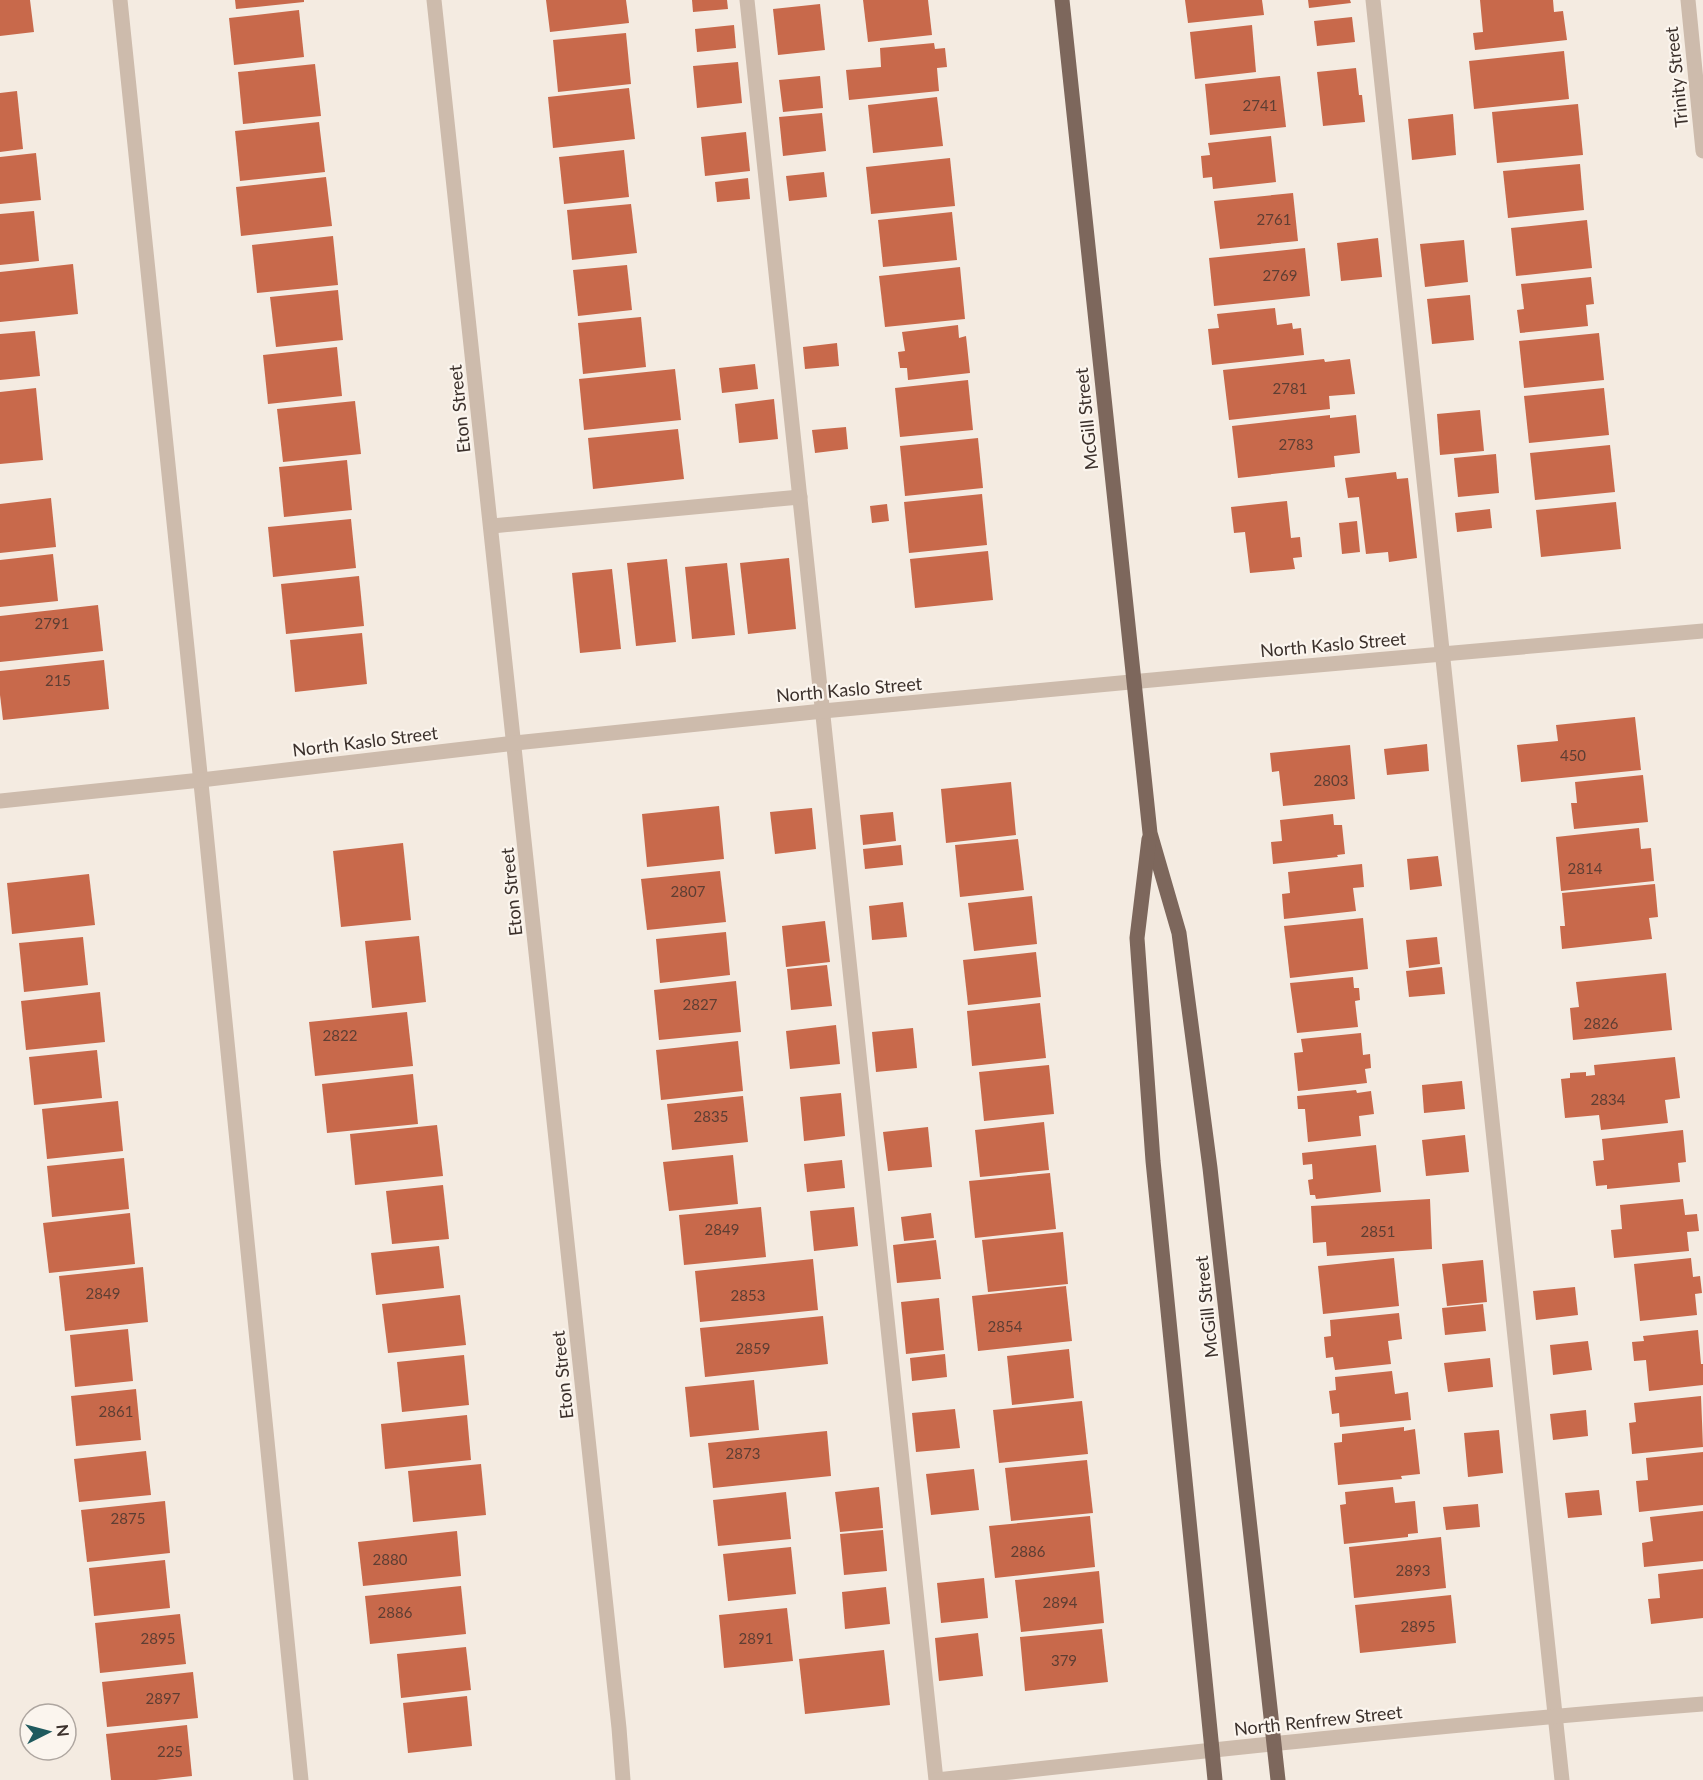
<svg xmlns="http://www.w3.org/2000/svg" width="1703" height="1780" font-family="Lato,sans-serif">
<rect width="100%" height="100%" fill="#f4ebe1"/>
<!-- building -->
<g fill="#c8694b">
<path d="M0,0H30L34,32L0,36Z"/>
<path d="M235,0H304V2L236,9Z"/>
<path d="M546,0H626L629,23L550,32Z"/>
<path d="M692,0H727L728,9L693,12Z"/>
<path d="M863,0H928L932,35L868,42Z"/>
<path d="M1185,0H1262L1264,15L1188,23Z"/>
<path d="M1308,0H1350L1351,3L1309,8Z"/>
<path d="M1480,0H1553L1554,12L1563,11L1567,40L1475,50L1473,33L1483,32Z"/>
<path d="M820,4L825,50L778,55L773,9Z"/>
<path d="M299,10L304,57L234,65L229,18Z"/>
<path d="M1352,17L1355,42L1317,46L1314,21Z"/>
<path d="M734,25L736,48L697,52L695,29Z"/>
<path d="M1252,25L1256,72L1195,79L1190,32Z"/>
<path d="M626,33L631,84L558,92L553,40Z"/>
<path d="M934,43L935,49L945,48L947,67L937,68L939,91L849,100L846,70L881,67L880,48Z"/>
<path d="M1564,51L1569,99L1474,109L1469,61Z"/>
<path d="M738,62L742,103L697,108L693,66Z"/>
<path d="M315,64L321,116L243,124L238,72Z"/>
<path d="M1356,68L1359,95H1362L1365,122L1323,126L1317,72Z"/>
<path d="M820,76L823,108L783,112L779,80Z"/>
<path d="M1280,76L1286,127L1210,135L1205,84Z"/>
<path d="M629,88L635,139L553,148L548,97Z"/>
<path d="M17,91L23,149L0,152V93Z"/>
<path d="M937,97L943,146L873,153L868,105Z"/>
<path d="M1578,104L1583,155L1497,163L1492,112Z"/>
<path d="M822,113L826,151L783,156L779,117Z"/>
<path d="M1453,114L1456,155L1412,160L1408,119Z"/>
<path d="M319,122L325,172L240,181L235,131Z"/>
<path d="M746,132L750,171L705,176L701,137Z"/>
<path d="M1271,136L1276,182L1213,189L1212,177L1203,178L1201,156L1210,155L1208,143Z"/>
<path d="M624,150L629,197L564,204L559,157Z"/>
<path d="M36,153L41,200L0,204V157Z"/>
<path d="M950,158L955,206L871,214L866,167Z"/>
<path d="M1580,164L1584,210L1508,218L1503,171Z"/>
<path d="M824,172L827,197L789,201L786,176Z"/>
<path d="M326,177L332,226L241,236L236,187Z"/>
<path d="M748,178L750,199L717,202L715,182Z"/>
<path d="M1293,193L1298,241L1220,249L1214,201Z"/>
<path d="M631,204L637,253L572,260L567,210Z"/>
<path d="M34,211L39,261L0,265V214Z"/>
<path d="M952,212L957,260L883,267L878,220Z"/>
<path d="M1587,220L1592,268L1516,276L1511,228Z"/>
<path d="M333,236L338,285L257,293L252,245Z"/>
<path d="M1378,238L1382,277L1341,281L1337,243Z"/>
<path d="M1464,240L1468,282L1425,287L1420,244Z"/>
<path d="M1305,248L1310,296L1214,306L1209,258Z"/>
<path d="M73,264L78,314L0,322V272Z"/>
<path d="M627,265L632,310L578,316L573,270Z"/>
<path d="M960,267L965,319L885,327L879,276Z"/>
<path d="M1591,277L1594,304L1586,305L1588,326L1520,333L1517,310L1524,309L1521,284Z"/>
<path d="M338,290L343,340L276,347L270,297Z"/>
<path d="M1470,295L1474,340L1432,344L1427,299Z"/>
<path d="M1275,308L1277,325L1292,323L1293,329L1301,328L1304,355L1212,365L1208,329L1219,328L1217,314Z"/>
<path d="M641,317L646,367L583,374L578,323Z"/>
<path d="M958,325L959,338L966,336L970,373L908,380L907,368H900L898,352L905,351L902,332Z"/>
<path d="M35,331L40,376L0,380V334Z"/>
<path d="M1599,333L1604,380L1524,388L1519,341Z"/>
<path d="M837,343L839,366L805,369L803,347Z"/>
<path d="M337,347L342,396L268,404L263,355Z"/>
<path d="M1324,359L1325,362L1350,359L1355,394L1329,396L1330,409L1229,420L1223,370Z"/>
<path d="M755,364L758,389L722,393L719,368Z"/>
<path d="M675,369L681,420L584,430L579,379Z"/>
<path d="M968,380L973,430L900,437L895,388Z"/>
<path d="M36,388L43,460L0,464V392Z"/>
<path d="M1604,388L1609,435L1529,443L1524,396Z"/>
<path d="M774,399L778,439L739,443L735,404Z"/>
<path d="M355,401L361,454L283,462L277,409Z"/>
<path d="M1480,410L1484,451L1440,455L1437,414Z"/>
<path d="M1330,415V418L1356,415L1360,453L1334,456L1335,467L1238,478L1232,426Z"/>
<path d="M846,427L848,449L815,453L812,430Z"/>
<path d="M678,429L684,479L593,489L588,438Z"/>
<path d="M978,438L983,488L905,496L900,446Z"/>
<path d="M1610,445L1615,492L1535,500L1530,453Z"/>
<path d="M1496,454L1499,493L1458,497L1454,458Z"/>
<path d="M347,460L352,510L284,517L279,467Z"/>
<path d="M1396,472L1397,479L1408,478L1417,558L1389,562L1388,552L1366,554L1359,497L1348,498L1345,478Z"/>
<path d="M982,494L987,545L909,553L904,502Z"/>
<path d="M51,498L56,547L0,553V504Z"/>
<path d="M1287,501L1291,538L1300,537L1302,557L1293,558L1295,569L1250,573L1245,532L1234,533L1231,507Z"/>
<path d="M1616,502L1621,549L1541,557L1536,510Z"/>
<path d="M887,504L889,521L872,523L870,506Z"/>
<path d="M1490,509L1492,528L1457,532L1455,513Z"/>
<path d="M351,519L356,568L273,577L268,527Z"/>
<path d="M1357,521L1360,552L1342,554L1339,523Z"/>
<path d="M988,551L993,600L915,608L910,559Z"/>
<path d="M53,554L58,601L0,607V560Z"/>
<path d="M789,558L796,629L748,634L740,563Z"/>
<path d="M667,559L676,642L636,646L627,563Z"/>
<path d="M727,563L735,635L692,639L685,567Z"/>
<path d="M612,569L621,649L580,653L572,573Z"/>
<path d="M359,576L364,626L286,634L281,584Z"/>
<path d="M98,605L103,651L0,662V616Z"/>
<path d="M362,633L367,684L295,692L290,640Z"/>
<path d="M104,660L109,709L3,720L0,695V671Z"/>
<path d="M1635,717L1641,770L1521,782L1517,745L1558,741L1556,725Z"/>
<path d="M1427,744L1429,771L1387,775L1384,749Z"/>
<path d="M1350,745L1355,799L1283,806L1279,771L1272,772L1270,753Z"/>
<path d="M1643,775L1648,822L1574,829L1571,803H1577L1575,782Z"/>
<path d="M1011,782L1016,835L946,843L941,789Z"/>
<path d="M719,806L724,859L647,867L642,814Z"/>
<path d="M812,808L816,849L775,854L770,812Z"/>
<path d="M893,812L896,841L863,845L860,815Z"/>
<path d="M1333,814L1334,825H1342L1345,854L1337,855L1338,857L1273,864L1271,842L1282,841L1280,820Z"/>
<path d="M1639,828L1641,849L1651,848L1654,881L1561,891L1556,837Z"/>
<path d="M1018,839L1024,890L960,897L955,845Z"/>
<path d="M403,843L411,920L341,927L333,851Z"/>
<path d="M901,845L903,865L865,869L863,849Z"/>
<path d="M1438,856L1442,886L1410,890L1407,859Z"/>
<path d="M1362,864L1364,887L1353,888L1356,911L1284,919L1282,894L1290,893L1288,872Z"/>
<path d="M720,871L726,922L647,930L641,879Z"/>
<path d="M89,874L95,925L12,934L7,883Z"/>
<path d="M1655,884L1658,917L1649,918L1652,939L1562,949L1560,926H1565L1562,893Z"/>
<path d="M1032,896L1037,944L974,951L968,903Z"/>
<path d="M903,902L907,937L872,940L869,906Z"/>
<path d="M1363,918L1368,969L1290,978L1284,926Z"/>
<path d="M825,921L830,962L786,967L782,926Z"/>
<path d="M726,932L730,975L660,983L656,939Z"/>
<path d="M419,936L426,1002L372,1008L365,941Z"/>
<path d="M83,937L88,985L24,992L19,943Z"/>
<path d="M1437,937L1440,964L1409,968L1406,940Z"/>
<path d="M1036,952L1041,997L968,1005L963,960Z"/>
<path d="M827,965L832,1006L791,1010L787,969Z"/>
<path d="M1442,967L1445,994L1409,997L1406,971Z"/>
<path d="M1666,973L1672,1030L1573,1040L1570,1008L1579,1007L1576,982Z"/>
<path d="M1353,977L1354,988H1359L1360,1000L1355,1001L1358,1027L1297,1033L1290,983Z"/>
<path d="M736,981L741,1032L659,1040L654,990Z"/>
<path d="M100,992L105,1042L26,1050L21,1001Z"/>
<path d="M1040,1003L1046,1058L972,1066L967,1011Z"/>
<path d="M407,1012L413,1066L315,1076L309,1022Z"/>
<path d="M836,1025L840,1064L790,1069L786,1031Z"/>
<path d="M913,1028L917,1068L876,1072L872,1032Z"/>
<path d="M1361,1033L1363,1055L1370,1054L1371,1068L1365,1069L1367,1083L1298,1091L1294,1053L1303,1052L1301,1039Z"/>
<path d="M738,1041L743,1091L661,1100L656,1050Z"/>
<path d="M97,1050L102,1098L34,1105L29,1057Z"/>
<path d="M1675,1057L1680,1098L1665,1100L1668,1123L1601,1130L1599,1115L1565,1118L1561,1079L1570,1078V1073L1586,1072V1076L1595,1075L1594,1065Z"/>
<path d="M1049,1065L1054,1114L984,1121L979,1072Z"/>
<path d="M413,1074L418,1124L327,1133L322,1084Z"/>
<path d="M1462,1081L1465,1109L1424,1113L1422,1085Z"/>
<path d="M1356,1090L1357,1093L1371,1091L1374,1114L1359,1116L1361,1136L1308,1142L1305,1109H1298L1297,1096Z"/>
<path d="M841,1093L845,1136L804,1141L800,1097Z"/>
<path d="M743,1096L748,1142L672,1150L667,1104Z"/>
<path d="M118,1101L123,1151L47,1159L42,1109Z"/>
<path d="M1044,1122L1049,1170L980,1177L975,1130Z"/>
<path d="M437,1125L443,1176L355,1185L350,1134Z"/>
<path d="M928,1127L932,1167L888,1171L883,1132Z"/>
<path d="M1683,1130L1686,1162L1678,1163L1680,1182L1607,1189V1185L1596,1186L1593,1161L1604,1160L1602,1139Z"/>
<path d="M1465,1135L1469,1172L1426,1176L1422,1140Z"/>
<path d="M1376,1145L1381,1192L1316,1199L1315,1195H1310L1308,1180L1313,1179L1312,1164L1303,1165L1302,1153Z"/>
<path d="M733,1155L738,1204L669,1211L663,1162Z"/>
<path d="M124,1158L129,1209L52,1217L47,1166Z"/>
<path d="M842,1160L845,1188L807,1192L804,1164Z"/>
<path d="M1050,1173L1056,1229L975,1238L969,1181Z"/>
<path d="M443,1185L449,1239L392,1244L386,1191Z"/>
<path d="M1430,1199L1432,1249L1327,1256L1326,1242L1313,1243L1311,1206Z"/>
<path d="M1683,1199L1685,1215L1697,1214L1699,1231L1687,1232L1689,1251L1614,1258L1611,1230L1622,1229L1620,1205Z"/>
<path d="M761,1207L766,1257L684,1265L679,1215Z"/>
<path d="M854,1207L858,1246L814,1251L810,1211Z"/>
<path d="M130,1213L135,1264L49,1273L43,1223Z"/>
<path d="M931,1213L934,1238L904,1241L901,1217Z"/>
<path d="M1063,1232L1068,1284L988,1292L982,1240Z"/>
<path d="M936,1240L941,1279L897,1283L893,1245Z"/>
<path d="M439,1246L444,1288L376,1295L371,1253Z"/>
<path d="M1394,1258L1399,1306L1323,1314L1318,1266Z"/>
<path d="M1691,1258L1693,1277L1700,1276L1702,1293L1695,1294L1697,1315L1640,1321L1634,1264Z"/>
<path d="M813,1259L818,1310L700,1322L695,1271Z"/>
<path d="M1483,1260L1487,1302L1447,1306L1442,1264Z"/>
<path d="M143,1267L148,1322L65,1331L59,1276Z"/>
<path d="M1066,1286L1072,1341L978,1351L972,1296Z"/>
<path d="M1575,1287L1578,1315L1536,1320L1533,1291Z"/>
<path d="M460,1295L466,1345L388,1353L382,1304Z"/>
<path d="M939,1298L944,1350L906,1354L901,1302Z"/>
<path d="M1483,1304L1486,1331L1445,1335L1442,1308Z"/>
<path d="M1399,1313L1402,1339L1388,1341L1391,1364L1335,1370L1333,1357L1326,1358L1324,1337L1331,1336L1330,1320Z"/>
<path d="M823,1316L828,1364L705,1377L700,1328Z"/>
<path d="M128,1329L133,1381L75,1387L70,1335Z"/>
<path d="M1698,1330L1701,1364H1703V1385L1649,1391L1646,1360L1634,1361L1632,1342L1644,1341L1643,1336Z"/>
<path d="M1588,1341L1592,1370L1553,1375L1550,1345Z"/>
<path d="M1069,1349L1074,1398L1012,1405L1007,1356Z"/>
<path d="M945,1354L947,1377L912,1381L910,1358Z"/>
<path d="M464,1355L469,1405L402,1412L397,1362Z"/>
<path d="M1490,1358L1493,1387L1448,1392L1444,1363Z"/>
<path d="M1392,1371L1395,1394L1408,1392L1411,1420L1340,1427L1339,1413L1332,1414L1329,1391L1336,1390L1335,1377Z"/>
<path d="M754,1380L759,1430L690,1437L685,1387Z"/>
<path d="M136,1389L141,1440L76,1446L71,1396Z"/>
<path d="M1701,1396L1703,1447L1632,1454L1629,1423L1636,1422L1634,1403Z"/>
<path d="M1082,1401L1088,1454L999,1463L993,1410Z"/>
<path d="M955,1409L960,1448L916,1452L912,1413Z"/>
<path d="M1586,1410L1588,1436L1553,1440L1550,1414Z"/>
<path d="M467,1415L471,1460L385,1469L381,1424Z"/>
<path d="M1404,1427V1431L1415,1429L1420,1474L1401,1476L1402,1479L1338,1485L1334,1443L1342,1442V1434Z"/>
<path d="M1499,1430L1503,1473L1468,1477L1464,1433Z"/>
<path d="M827,1431L831,1476L713,1488L708,1443Z"/>
<path d="M146,1451L151,1495L79,1502L74,1459Z"/>
<path d="M1703,1452V1505L1639,1512L1636,1481L1648,1480L1646,1458Z"/>
<path d="M1087,1460L1093,1513L1011,1521L1005,1468Z"/>
<path d="M481,1464L486,1515L413,1522L408,1471Z"/>
<path d="M974,1469L979,1510L931,1515L926,1474Z"/>
<path d="M879,1487L883,1528L840,1532L835,1492Z"/>
<path d="M1393,1487L1395,1503L1415,1501L1418,1533L1408,1534V1537L1344,1544L1340,1505L1346,1504L1345,1492Z"/>
<path d="M1599,1490L1602,1515L1568,1518L1565,1493Z"/>
<path d="M786,1492L791,1539L718,1546L713,1500Z"/>
<path d="M165,1501L170,1553L87,1562L81,1510Z"/>
<path d="M1478,1504L1480,1527L1446,1530L1443,1507Z"/>
<path d="M1703,1511V1561L1644,1567L1642,1543L1653,1541L1650,1517Z"/>
<path d="M1090,1516L1095,1567L995,1578L989,1526Z"/>
<path d="M883,1530L887,1571L844,1575L840,1534Z"/>
<path d="M457,1531L461,1576L363,1586L358,1542Z"/>
<path d="M1441,1537L1446,1588L1354,1598L1349,1547Z"/>
<path d="M791,1547L796,1594L728,1601L723,1554Z"/>
<path d="M165,1560L170,1608L94,1616L89,1568Z"/>
<path d="M1703,1569V1618L1651,1624L1648,1599L1660,1598L1658,1574Z"/>
<path d="M1099,1571L1104,1623L1021,1632L1015,1580Z"/>
<path d="M984,1578L988,1618L941,1623L937,1583Z"/>
<path d="M461,1586L466,1634L370,1644L365,1596Z"/>
<path d="M886,1587L890,1624L845,1629L842,1592Z"/>
<path d="M1451,1595L1456,1643L1360,1653L1355,1605Z"/>
<path d="M787,1608L793,1661L724,1668L719,1615Z"/>
<path d="M180,1614L186,1664L100,1673L95,1623Z"/>
<path d="M1102,1629L1108,1682L1025,1691L1020,1637Z"/>
<path d="M978,1633L983,1676L939,1681L935,1638Z"/>
<path d="M466,1647L471,1690L401,1698L397,1654Z"/>
<path d="M884,1650L890,1705L805,1714L799,1659Z"/>
<path d="M193,1672L198,1718L107,1727L102,1682Z"/>
<path d="M467,1696L472,1746L408,1753L403,1703Z"/>
<path d="M187,1725L192,1776L156,1780H111L106,1734Z"/>
</g>
<g fill="none" stroke-linecap="round" stroke-linejoin="round">
<!-- minor -->
<g stroke="#cdbbac" stroke-width="15">
<path d="M120,0L205,822L301,1780"/>
<path d="M434,0L619,1728L623,1780"/>
<path d="M747,0L936,1780"/>
<path d="M1373,0L1562,1780"/>
<path d="M1688,0L1703,151"/>
<path d="M492,526L800,497"/>
<path d="M0,801L201,780L515,743L823,711L1216,674L1703,631"/>
<path d="M937,1780C1192,1752 1447,1724 1703,1704"/>
</g>
<!-- major -->
<g stroke="#7d675c" stroke-width="15">
<path d="M1062,0L1150,833L1179,933L1210,1168L1278,1780"/>
<path d="M1149,839L1137,938L1153,1161L1215,1780"/>
</g>
</g>
<g text-anchor="middle" dominant-baseline="central" stroke-width="4.5" stroke-linejoin="round" paint-order="stroke">
<!-- number labels -->
<g font-size="15" fill="#5e3e33">
<text x="1260" y="105">2741</text>
<text x="1274" y="219">2761</text>
<text x="1280" y="275">2769</text>
<text x="1290" y="388">2781</text>
<text x="1296" y="444">2783</text>
<text x="52" y="623">2791</text>
<text x="58" y="680">215</text>
<text x="1573" y="755">450</text>
<text x="1331" y="780">2803</text>
<text x="1585" y="868">2814</text>
<text x="688" y="891">2807</text>
<text x="700" y="1004">2827</text>
<text x="1601" y="1023">2826</text>
<text x="340" y="1035">2822</text>
<text x="1608" y="1099">2834</text>
<text x="711" y="1116">2835</text>
<text x="722" y="1229">2849</text>
<text x="1378" y="1231">2851</text>
<text x="103" y="1293">2849</text>
<text x="748" y="1295">2853</text>
<text x="1005" y="1326">2854</text>
<text x="753" y="1348">2859</text>
<text x="116" y="1411">2861</text>
<text x="743" y="1453">2873</text>
<text x="128" y="1518">2875</text>
<text x="1028" y="1551">2886</text>
<text x="390" y="1559">2880</text>
<text x="1413" y="1570">2893</text>
<text x="1060" y="1602">2894</text>
<text x="395" y="1612">2886</text>
<text x="1418" y="1626">2895</text>
<text x="158" y="1638">2895</text>
<text x="756" y="1638">2891</text>
<text x="1064" y="1660">379</text>
<text x="163" y="1698">2897</text>
<text x="170" y="1751">225</text>
</g>
<!-- street labels -->
<g font-size="18" fill="#3b302b" stroke="#fbf5ee">
<text transform="translate(1676 77) rotate(-96)">Trinity Street</text>
<text transform="translate(459 409) rotate(-96)">Eton Street</text>
<text transform="translate(1086 419) rotate(-96)">McGill Street</text>
<text transform="translate(1333 644) rotate(-5)">North Kaslo Street</text>
<text transform="translate(849 689) rotate(-5)">North Kaslo Street</text>
<text transform="translate(365 741) rotate(-7)">North Kaslo Street</text>
<text transform="translate(511 892) rotate(-96)">Eton Street</text>
<text transform="translate(1206 1307) rotate(-96)">McGill Street</text>
<text transform="translate(562 1375) rotate(-96)">Eton Street</text>
<text transform="translate(1318 1720) rotate(-6)">North Renfrew Street</text>
</g>
</g>
<!-- north arrow -->
<g transform="translate(48 1732) rotate(84)"><circle r="28" fill="#fbf5ee" stroke="#aea6a0" stroke-width="1.5"/>
<path d="M0-4.5L10 22L0 15L-10 22Z" fill="#1f5a5e"/>
<text y="-9" font-size="16" font-weight="bold" text-anchor="middle" fill="#3b302b">N</text>
</g>
</svg>
